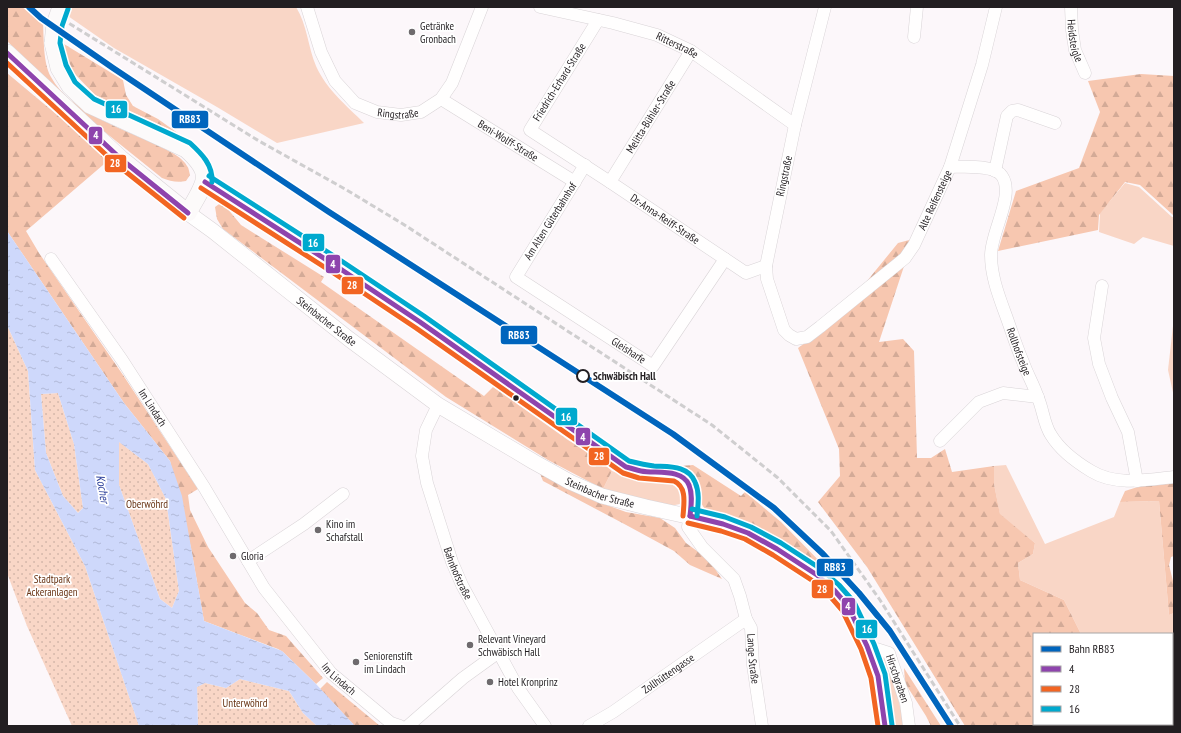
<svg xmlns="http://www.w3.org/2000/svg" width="1181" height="733" font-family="'PT Sans Narrow',sans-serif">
<defs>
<pattern id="forest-firs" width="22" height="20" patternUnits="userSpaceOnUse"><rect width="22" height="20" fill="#f7c7b0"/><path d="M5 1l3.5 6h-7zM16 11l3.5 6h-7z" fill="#d3aa97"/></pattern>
<pattern id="park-dots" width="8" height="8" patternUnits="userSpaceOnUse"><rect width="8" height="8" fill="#f9d6c6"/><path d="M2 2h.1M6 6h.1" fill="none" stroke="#d5b7aa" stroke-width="1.8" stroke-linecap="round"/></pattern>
<pattern id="water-ripples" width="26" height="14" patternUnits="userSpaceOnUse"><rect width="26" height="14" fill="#ced8fb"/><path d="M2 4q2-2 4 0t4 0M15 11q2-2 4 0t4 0" fill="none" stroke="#b1b9d7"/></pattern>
</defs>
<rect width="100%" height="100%" fill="#fcf7fa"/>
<!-- grass -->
<g fill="#f9d6c6">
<path d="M55,7H296C307,24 308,47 316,66C326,89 347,106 364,123L277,143L217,107L114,48Z"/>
<path d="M1125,183L1139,187L1172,217H1174V246L1143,237L1134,244L1099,232L1100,213Z"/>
<path d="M1174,317V397L1168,370Z"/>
<path d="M1006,465L1045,544L1114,517L1120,502L1159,501L1169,615L1174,613V726H1099V724H1172V634H1081L1064,600L1020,580L1018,563L1033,554L1035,543L1000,515L994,484V466Z"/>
<path d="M612,471L630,477L671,479C677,483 680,490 684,496L680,504L670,506L603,489Z"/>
<path d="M880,653L887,655L905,726H890Z"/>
</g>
<!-- forest -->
<g fill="url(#forest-firs)">
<path d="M7,7H22L43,23C44,39 43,63 51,77C71,114 128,130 163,148C171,152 183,158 187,166C189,168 189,172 190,175L186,181C177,183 170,181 162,178L65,100L30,63L7,41Z"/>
<path d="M64,44L123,80L126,95L133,106L158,119L179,134L95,95L72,71L65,60Z"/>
<path d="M7,73L110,159L26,231L39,253L123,375L198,489L188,495L190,510L208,547L245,603L257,613L269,630L286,636L323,678L316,684L283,652L278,649L204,621L191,548L170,461L124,403L7,231Z"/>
<path d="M1141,74L1174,76V214L1173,215L1140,185L1125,182L1099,215L1098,230L998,251L1016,191L1079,168L1100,112L1088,81Z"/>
<path d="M222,202L241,225L324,277L321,282L484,396L493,387L568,440L594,456L612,471L603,489L548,460L446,397L223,229L217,219L215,207Z"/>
<path d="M913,239L879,342L903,339L914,351L917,458H931L945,449L952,472L994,466V484L1000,514L1035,543L1033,554L1018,563L1020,580L1064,600L1081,634H1034V724H1099V726H965L867,567L818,502L840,476L839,449L798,348L845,314L865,296L867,281L898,243Z"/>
<path d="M693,465L741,496L745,492L781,522L834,576L862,613L850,603L748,526L725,516L709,513L704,508L699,499L697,489L690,475L680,466Z"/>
<path d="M539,471L555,482L601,503L626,512L660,518L675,528L686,543L708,559L722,579L690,565L674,551L628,526L543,481Z"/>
<path d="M1174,481V556L1171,557L1169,565L1174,585V613L1169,615L1159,501L1120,502L1125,491L1147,484Z"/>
<path d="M904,668L941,726H931L926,716L905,683Z"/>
<path d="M327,682L380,726H355L320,689Z"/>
</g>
<!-- park -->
<g fill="url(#park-dots)">
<path d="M7,325L28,371L35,470L85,566L139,726H72L27,626L7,573Z"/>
<path d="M58,393L74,444L83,508L78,513L63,496L46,453L41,394Z"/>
<path d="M118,441L148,464L166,499L179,591L172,608L160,599L119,485Z"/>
<path d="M240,679L289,691L303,713L317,726H198L197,687L205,683L226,688Z"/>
</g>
<!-- water -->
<path fill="url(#water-ripples)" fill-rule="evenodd" d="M7,231L124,403L170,461L182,496L204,621L282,651L316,684L355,726H317L303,713L289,691L240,679L226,688L205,683L197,687L198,726H139L85,566L35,470L28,371L7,325ZM58,393L74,444L83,508L78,513L63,496L46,453L41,394ZM119,442L148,464L166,499L179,591L172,608L160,599L119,485Z"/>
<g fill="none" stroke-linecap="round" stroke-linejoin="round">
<defs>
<g id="minor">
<path id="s1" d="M307,7L321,52L335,81L355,103L377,112L401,115L421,112L441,99L452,83L482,7"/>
<path id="s2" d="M540,7L613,23L657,35L691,51L795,125"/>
<path id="s3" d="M825,7L795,125L766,266L767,279L784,330L789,335L796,339L807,337L820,327L905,258L914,245L950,167L982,65L996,7"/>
<path id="s4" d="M1071,7L1072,30L1075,50L1085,73"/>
<path id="s5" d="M598,20L530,130L610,182L746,273L766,266"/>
<path d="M914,37L917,7"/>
<path id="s6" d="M441,99L575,182"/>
<path id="s7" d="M585,165L516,277L653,366L725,259"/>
<path id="s8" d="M950,167C962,167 994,164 1002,176C1015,195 991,232 991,255C991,275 998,294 1005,313C1011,329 1016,346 1023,362C1027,374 1034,385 1038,398C1043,409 1044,425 1051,435C1060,450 1076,462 1091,471C1115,486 1147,480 1174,477"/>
<path d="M995,171L1007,116L1012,111L1018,110L1055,123"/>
<path id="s9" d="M205,182L336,266L420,322L626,467C633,470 639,472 647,473C668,476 693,468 692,500C692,509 689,518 688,527L702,547L734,579L740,596L746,619L751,628L753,665L762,726"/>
<path id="s10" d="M610,182L691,51"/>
<path id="s11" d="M51,259L122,360L204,487L264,588L331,673L391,723L400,726"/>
<path d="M1102,286L1094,338L1099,364L1112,398L1128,432L1137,481"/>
<path id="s12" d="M438,405L426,430L422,456L427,483L452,562L462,585L518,688L545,726"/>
<path d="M940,441L979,402L1003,393L1038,397"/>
<path d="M248,561L304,524L343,494"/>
<path id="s13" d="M867,646L889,653L906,703L909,726"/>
<path d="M408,726L463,678L499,652"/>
<path id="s14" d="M589,726L613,712L746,619"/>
</g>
<g id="tertiary">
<path id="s15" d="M188,213L213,231L349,339L438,405L534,462L570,482L602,496L646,507L723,524L748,533L777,549L817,575L834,590L848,606L863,637L878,676L885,726"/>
</g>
<path id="secondary" d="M7,53L121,159L188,213C204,183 216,176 186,149L90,105L70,86L59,68L53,43"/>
</defs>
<!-- minor casing -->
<use href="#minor" stroke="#d9d4d7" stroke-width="13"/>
<!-- tertiary casing -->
<use href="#tertiary" stroke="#d9d4d7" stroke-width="16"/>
<!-- secondary casing -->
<use href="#secondary" stroke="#d9d4d7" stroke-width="18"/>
<!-- minor -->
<use href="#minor" stroke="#fffefe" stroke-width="12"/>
<!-- tertiary -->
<use href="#tertiary" stroke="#fffefe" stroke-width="15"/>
<!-- secondary -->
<use href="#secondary" stroke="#fcfafa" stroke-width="17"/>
<!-- rail -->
<path stroke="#cfcecf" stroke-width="3" stroke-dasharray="6 3" stroke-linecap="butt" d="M54,14L259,141L345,189L403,224L712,425L778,478L831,531L880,600L960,726"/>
<defs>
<path id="secondary-bridge" d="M53,43L55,24L61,7"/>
</defs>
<!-- secondary-bridge casing -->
<use href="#secondary-bridge" stroke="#d9d4d7" stroke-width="18" stroke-linecap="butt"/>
<!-- secondary-bridge -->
<use href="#secondary-bridge" stroke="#fcfafa" stroke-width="17"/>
<defs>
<g id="bus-1">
<path d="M7,53L121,159L188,213"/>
<path d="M205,182L336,266L420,322L626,467C631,468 636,470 641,471C655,474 682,468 689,485C693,495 691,506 690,516"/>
<path d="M690,516L723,524L748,533L777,549L817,575L834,590L848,606L867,646L878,676L885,726"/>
</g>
<g id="bus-2">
<path d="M7,63L116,164L184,218"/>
<path d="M201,188L332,272L416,328L623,473L639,478L674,481C687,487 684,503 683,516"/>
<path d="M688,523L721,531L745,539L773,555L813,581L829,595L842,610L861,649L871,678L878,726"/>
</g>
<g id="bus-3">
<path d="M68,9L62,26L60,43L66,65L75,82L94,99L190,143C202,154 213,165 212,182"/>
<path d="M209,176L340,260L424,316L629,461C637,463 645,465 654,466C669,467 688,465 695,482C700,493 698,505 697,516"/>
<path d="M692,509L725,517L751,527L781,543L821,569L839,585L854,602L874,644L885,674L892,725"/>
</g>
</defs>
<!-- bus-1 casing -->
<use href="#bus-1" stroke="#fff" stroke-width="8"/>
<!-- bus-2 casing -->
<use href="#bus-2" stroke="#fff" stroke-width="8"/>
<!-- bus-3 casing -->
<use href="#bus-3" stroke="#fff" stroke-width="8"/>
<!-- bus-1 -->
<use href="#bus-1" stroke="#8e44ad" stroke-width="5"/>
<!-- bus-2 -->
<use href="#bus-2" stroke="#f26522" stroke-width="5"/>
<!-- bus-3 -->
<use href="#bus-3" stroke="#00a9ce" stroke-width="5"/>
<defs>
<path id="rail-1" d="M29,7L41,18L113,68L329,212L673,434L774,508L823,554L859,593L890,631L951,726"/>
</defs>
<!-- rail-1 casing -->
<use href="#rail-1" stroke="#fff" stroke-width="9"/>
<!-- rail-1 -->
<use href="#rail-1" stroke="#0065bd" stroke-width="6"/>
</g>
<!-- markers -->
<g fill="#6e6a6d" stroke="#fff" stroke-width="1.5">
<circle cx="412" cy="32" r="4"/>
<circle cx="318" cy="530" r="4"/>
<circle cx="233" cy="556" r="4"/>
<circle cx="470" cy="645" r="4"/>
<circle cx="356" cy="662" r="4"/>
<circle cx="490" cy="682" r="4"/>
</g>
<circle fill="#fff" stroke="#221e21" stroke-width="2" cx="583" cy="376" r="6"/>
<circle fill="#221e21" stroke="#fff" stroke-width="1.5" cx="516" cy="398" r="3.5"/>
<g text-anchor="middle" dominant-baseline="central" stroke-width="3.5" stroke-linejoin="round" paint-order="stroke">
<!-- poi labels -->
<g font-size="11" fill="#221e21" stroke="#fff" text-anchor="start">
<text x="420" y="26">Getränke<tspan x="420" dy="13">Gronbach</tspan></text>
<text x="326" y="524">Kino im<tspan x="326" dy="13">Schafstall</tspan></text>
<text x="241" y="556">Gloria</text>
<text x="478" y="639">Relevant Vineyard<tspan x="478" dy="13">Schwäbisch Hall</tspan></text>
<text x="364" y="656">Seniorenstift<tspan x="364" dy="13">im Lindach</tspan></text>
<text x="498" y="682">Hotel Kronprinz</text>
</g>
<!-- street labels -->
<g font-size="11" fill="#221e21" stroke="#fff">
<text stroke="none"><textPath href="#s4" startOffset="34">Heidsteigle</textPath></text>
<text stroke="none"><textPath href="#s2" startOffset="143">Ritterstraße</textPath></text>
<text transform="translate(559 82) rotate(-58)">Friedrich-Erhard-Straße</text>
<text stroke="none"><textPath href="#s1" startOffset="154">Ringstraße</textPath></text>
<text stroke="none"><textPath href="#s10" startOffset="77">Melitta-Bühler-Straße</textPath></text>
<text stroke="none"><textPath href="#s6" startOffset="79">Beni-Wolff-Straße</textPath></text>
<text transform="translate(784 176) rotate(-78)">Ringstraße</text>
<text stroke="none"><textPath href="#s3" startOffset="550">Alte Reifensteige</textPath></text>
<text stroke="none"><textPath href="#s5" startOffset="291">Dr.-Anna-Reiff-Straße</textPath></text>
<text transform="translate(550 221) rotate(-58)">Am Alten Güterbahnhof</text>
<text stroke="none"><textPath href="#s15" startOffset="176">Steinbacher Straße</textPath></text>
<text stroke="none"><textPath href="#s7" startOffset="266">Gleisharfe</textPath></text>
<text stroke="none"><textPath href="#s8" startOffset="237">Rollhofsteige</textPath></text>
<text stroke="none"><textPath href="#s11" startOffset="180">Im Lindach</textPath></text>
<text stroke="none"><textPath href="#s15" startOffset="500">Steinbacher Straße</textPath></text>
<text stroke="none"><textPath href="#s12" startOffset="177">Bahnhofstraße</textPath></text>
<text stroke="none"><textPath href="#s9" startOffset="772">Lange Straße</textPath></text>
<text stroke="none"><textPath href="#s14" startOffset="95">Zollhüttengasse</textPath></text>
<text stroke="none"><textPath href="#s11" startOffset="510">Im Lindach</textPath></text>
<text stroke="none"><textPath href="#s13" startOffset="50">Hirschgraben</textPath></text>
</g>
<!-- stop labels -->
<g font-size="11" font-weight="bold" fill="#221e21" stroke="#fff" text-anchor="start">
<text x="593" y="376">Schwäbisch Hall</text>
</g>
<!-- park labels -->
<g font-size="11" fill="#683313" stroke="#fff">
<text x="147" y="504">Oberwöhrd</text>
<text x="52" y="579">Stadtpark<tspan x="52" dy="13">Ackeranlagen</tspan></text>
<text x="245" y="703">Unterwöhrd</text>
</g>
<!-- water labels -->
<g font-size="12" font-style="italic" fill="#2f429b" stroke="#fff">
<text transform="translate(103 489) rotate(80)">Kocher</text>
</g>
</g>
<g stroke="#fff" stroke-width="1.5">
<rect x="105" y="100" width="23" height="19" rx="4" fill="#00a9ce"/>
<rect x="171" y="110" width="38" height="19" rx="4" fill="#0065bd"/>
<rect x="88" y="126" width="15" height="19" rx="4" fill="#8e44ad"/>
<rect x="104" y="154" width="23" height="19" rx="4" fill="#f26522"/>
<rect x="302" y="233" width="23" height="19" rx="4" fill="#00a9ce"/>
<rect x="325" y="254" width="16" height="20" rx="4" fill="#8e44ad"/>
<rect x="341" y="276" width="23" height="19" rx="4" fill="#f26522"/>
<rect x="500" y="325" width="38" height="20" rx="4" fill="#0065bd"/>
<rect x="555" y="407" width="23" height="19" rx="4" fill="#00a9ce"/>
<rect x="575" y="427" width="16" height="19" rx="4" fill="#8e44ad"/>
<rect x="588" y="447" width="22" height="19" rx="4" fill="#f26522"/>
<rect x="816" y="558" width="38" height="19" rx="4" fill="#0065bd"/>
<rect x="811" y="579" width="23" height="20" rx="4" fill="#f26522"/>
<rect x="841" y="597" width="15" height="19" rx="4" fill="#8e44ad"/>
<rect x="855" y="619" width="23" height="20" rx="4" fill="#00a9ce"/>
</g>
<g font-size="11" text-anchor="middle" font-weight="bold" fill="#fff">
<text x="116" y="113">16</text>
<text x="190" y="123">RB83</text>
<text x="96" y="139">4</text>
<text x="115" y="167">28</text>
<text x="313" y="247">16</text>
<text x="333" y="268">4</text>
<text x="352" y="289">28</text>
<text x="519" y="339">RB83</text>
<text x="566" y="421">16</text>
<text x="583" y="441">4</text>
<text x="599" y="460">28</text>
<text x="835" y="571">RB83</text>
<text x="822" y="593">28</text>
<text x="848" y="610">4</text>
<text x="867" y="633">16</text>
</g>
<!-- border -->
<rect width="1181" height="733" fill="none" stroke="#221e21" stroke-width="16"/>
<!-- legend -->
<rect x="1033" y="633" width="140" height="92" fill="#ffffff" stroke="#a7a5a6"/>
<rect x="1041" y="646" width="20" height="6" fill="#0065bd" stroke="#a7a5a6"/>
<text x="1069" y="653" font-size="12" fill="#221e21">Bahn RB83</text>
<rect x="1041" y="666" width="20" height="6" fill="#8e44ad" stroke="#a7a5a6"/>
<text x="1069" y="673" font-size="12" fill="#221e21">4</text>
<rect x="1041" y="686" width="20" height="6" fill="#f26522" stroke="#a7a5a6"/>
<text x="1069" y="693" font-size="12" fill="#221e21">28</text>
<rect x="1041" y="706" width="20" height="6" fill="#00a9ce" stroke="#a7a5a6"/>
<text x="1069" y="713" font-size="12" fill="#221e21">16</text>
</svg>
